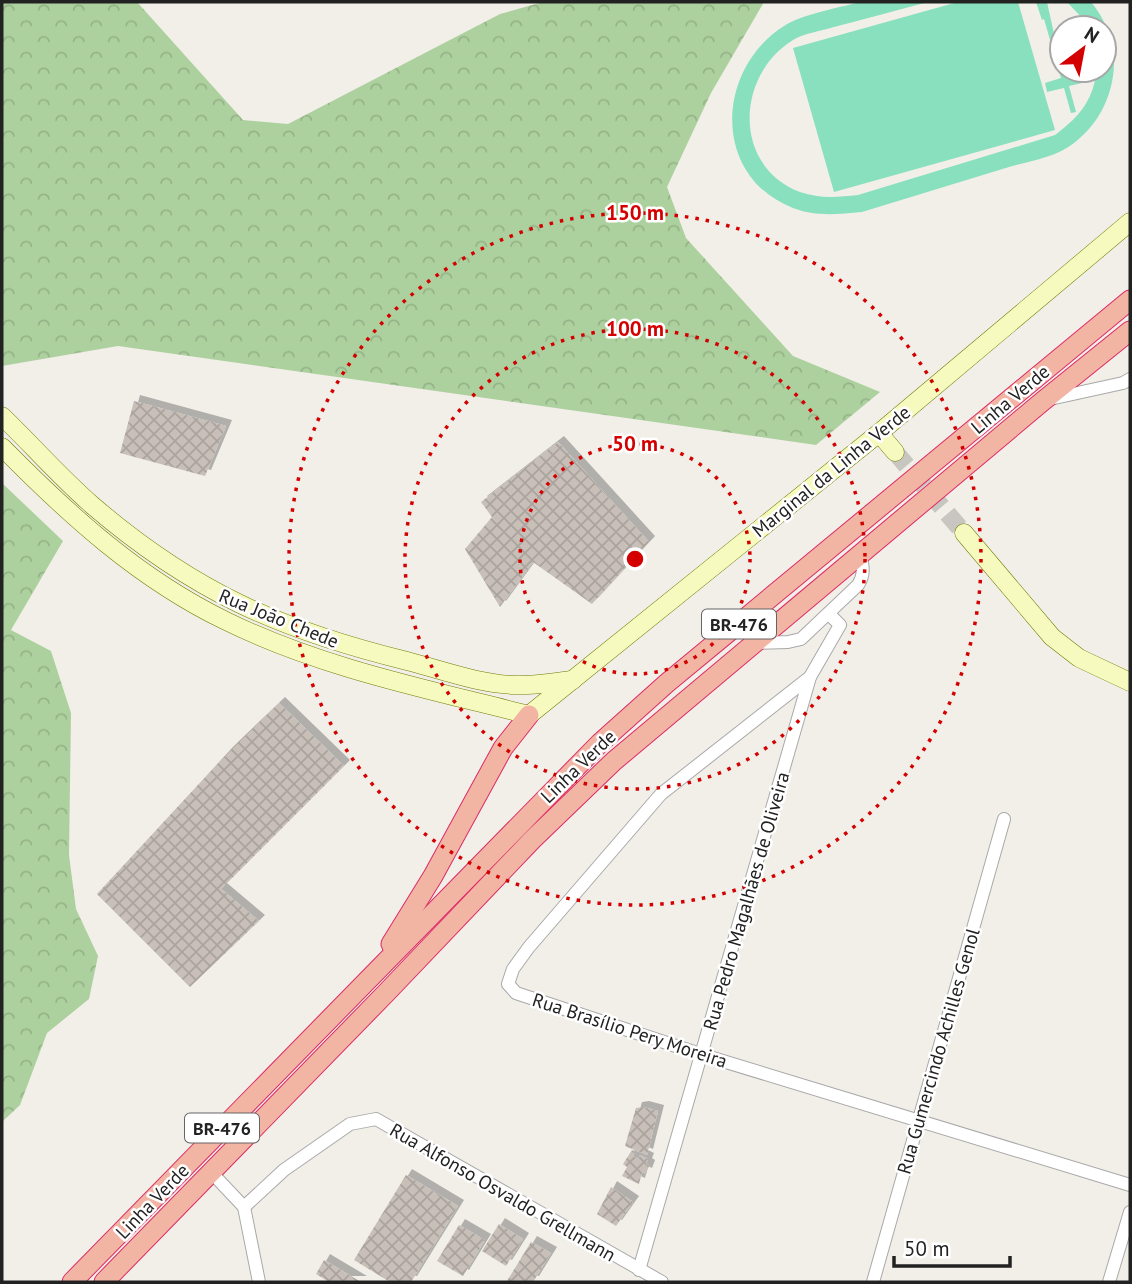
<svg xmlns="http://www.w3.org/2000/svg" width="1132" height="1284" font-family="'PT Sans',sans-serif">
<defs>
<pattern id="forest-crowns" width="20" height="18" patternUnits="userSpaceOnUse" patternTransform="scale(1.75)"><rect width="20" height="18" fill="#add19e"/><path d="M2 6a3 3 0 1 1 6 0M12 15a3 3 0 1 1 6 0" fill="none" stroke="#95b388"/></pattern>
<pattern id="building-cross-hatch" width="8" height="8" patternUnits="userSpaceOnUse" patternTransform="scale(1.75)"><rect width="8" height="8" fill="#c7bfb8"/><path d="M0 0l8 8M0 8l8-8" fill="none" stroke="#aba49e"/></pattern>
<filter id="shadow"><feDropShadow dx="6" dy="-6" stdDeviation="0" flood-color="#0004"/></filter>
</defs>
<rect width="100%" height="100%" fill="#f2efe9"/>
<!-- forest -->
<g fill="url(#forest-crowns)">
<path d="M2,2H137L243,120L288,124L500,14L543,2H764L711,93L667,187L686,238L793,356L880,392L816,445L118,346L2,366Z"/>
<path d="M2,483L63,541L11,630L51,651L71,713L69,855L76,909L98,956L89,999L47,1033L20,1105L2,1122Z"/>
</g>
<!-- pitch -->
<g fill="#88e0be">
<path d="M860,2H928C897,10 866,19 834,27C821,31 805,33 793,40C736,75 732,166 800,192C820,199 838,197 858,195L1055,135C1075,120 1090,105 1095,80L1069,86L1076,112L1071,113L1064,88L1047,92L1045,83L1061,78L1044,19L1042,20L1036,2H1047L1062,70L1066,77L1094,70H1104V28H1088L1083,19L1067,2H1091C1108,22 1117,50 1113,76C1109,103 1096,126 1074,143C1057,157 1030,161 1009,167C960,182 911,197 862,212C838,214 816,217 793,208C711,176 716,69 784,26C803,14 838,8 860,2Z"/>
<path d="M958,2H1018L1055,130L834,192L793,48Z"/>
</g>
<!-- building -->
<g fill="url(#building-cross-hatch)" filter="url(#shadow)">
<path d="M134,401L226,426L205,476L120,453Z"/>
<path d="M558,442L649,542L592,604L533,562L500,607L465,549L492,517L481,502Z"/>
<path d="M279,703L344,766L221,889L259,921L190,987L97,894L233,747Z"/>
<path d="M643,1107L658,1111L647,1155L625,1146L636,1108Z"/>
<path d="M632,1150L635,1152L633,1156L638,1159L640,1155L648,1159L646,1164L649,1166L646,1174L642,1172L639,1184L622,1176L627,1167L623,1164Z"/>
<path d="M406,1175L458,1206L411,1282H390L354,1260Z"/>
<path d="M611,1187L633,1202L616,1226L597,1214Z"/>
<path d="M499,1224L523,1239L506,1266L482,1251Z"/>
<path d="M459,1225L485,1240L463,1276L437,1261Z"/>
<path d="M531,1242L551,1253L533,1282H508L507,1281Z"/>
<path d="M324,1260L361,1282H329L316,1274Z"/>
</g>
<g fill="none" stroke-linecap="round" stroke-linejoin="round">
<!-- secondary-tunnel -->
<path stroke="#c8c6c1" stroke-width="18" stroke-dasharray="18 9" stroke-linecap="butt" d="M895,452L964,533"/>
<defs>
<g id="minor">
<path d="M1050,399L1123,383L1130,379"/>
<path d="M753,643L788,642L801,639L858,585C865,574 863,566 860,554"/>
<path d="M810,677L661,794L529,947L513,969L508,984L516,993L703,1055L1130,1185"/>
<path d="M211,1172L244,1207L259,1282"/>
<path d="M244,1207L284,1170L350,1124L376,1119L662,1282"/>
<path d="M639,1270L810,677L840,625L829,614"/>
<path d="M873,1282L1004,819"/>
<path d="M1109,1282L1130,1212"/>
</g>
<g id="secondary">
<path d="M2,416C32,445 60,477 92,505C192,591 280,630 407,661C442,670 479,684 515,685C535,686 554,682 573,680"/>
<path d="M879,433L895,452"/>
<path d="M2,447C69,515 139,579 226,621C322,668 427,689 529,715L879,433L1130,222"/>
<path d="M964,533L1052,637L1079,658L1130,682"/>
</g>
<g id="trunk">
<path d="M391,944L433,876L503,748L529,715"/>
<path d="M72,1282L600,743L667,683L1130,300"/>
<path d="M104,1282L387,992L532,840L614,761L1043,401L1130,331"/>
</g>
</defs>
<!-- minor casing -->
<use href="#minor" stroke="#a9a9a9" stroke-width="14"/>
<!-- secondary casing -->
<use href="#secondary" stroke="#707d05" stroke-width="19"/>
<!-- trunk casing -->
<use href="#trunk" stroke="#dc2a67" stroke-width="21"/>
<!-- minor -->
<use href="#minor" stroke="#fff" stroke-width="12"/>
<!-- secondary -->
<use href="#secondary" stroke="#f7fabf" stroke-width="18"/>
<!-- trunk -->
<use href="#trunk" stroke="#f2b4a3" stroke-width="19"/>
</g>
<!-- distance rings -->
<g fill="none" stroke="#d40000" stroke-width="3.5" stroke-dasharray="3.5 7">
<circle cx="635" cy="559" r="115"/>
<circle cx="635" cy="559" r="230"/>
<circle cx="635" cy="559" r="346"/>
</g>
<g text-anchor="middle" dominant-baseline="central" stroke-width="5" stroke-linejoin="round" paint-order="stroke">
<!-- shield labels -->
<g fill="#fff" stroke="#646464" stroke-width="2">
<rect x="702" y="609.5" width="74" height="29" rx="5"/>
<rect x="185" y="1113.5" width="74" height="29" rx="5"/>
</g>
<g font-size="18" font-weight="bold" fill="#222">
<text x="739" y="624">BR-476</text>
<text x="222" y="1128">BR-476</text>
</g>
<!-- street labels -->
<g font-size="19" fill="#222" stroke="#fff">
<text transform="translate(1010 399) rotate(-40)">Linha Verde</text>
<text transform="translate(831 471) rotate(-39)">Marginal da Linha Verde</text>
<text transform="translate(279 618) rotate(22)">Rua João Chede</text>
<text transform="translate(578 766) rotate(-44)">Linha Verde</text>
<text transform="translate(746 901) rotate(-74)">Rua Pedro Magalhães de Oliveira</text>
<text transform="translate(630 1030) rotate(18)">Rua Brasílio Pery Moreira</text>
<text transform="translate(938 1051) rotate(-74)">Rua Gumercindo Achilles Genol</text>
<text transform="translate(503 1192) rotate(30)">Rua Alfonso Osvaldo Grellmann</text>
<text transform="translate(152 1201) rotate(-46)">Linha Verde</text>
</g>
</g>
<circle cx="635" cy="559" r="10" fill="#d40000" stroke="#fff" stroke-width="3.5"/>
<g font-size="21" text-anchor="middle" font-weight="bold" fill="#d40000" stroke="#fff" stroke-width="5" stroke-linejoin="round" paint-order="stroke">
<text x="635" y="220">150 m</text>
<text x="635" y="336">100 m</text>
<text x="635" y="451">50 m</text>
</g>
<!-- border -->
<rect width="1132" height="1284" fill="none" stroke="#222222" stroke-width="7"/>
<!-- north arrow -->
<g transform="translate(1083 49) rotate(32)"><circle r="33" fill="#ffffff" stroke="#a7a7a7" stroke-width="2"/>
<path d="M0-5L12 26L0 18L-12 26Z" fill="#d40000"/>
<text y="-10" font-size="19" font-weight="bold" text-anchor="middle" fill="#222222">N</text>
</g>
<!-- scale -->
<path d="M894 1256v10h116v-10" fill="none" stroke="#222222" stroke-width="3.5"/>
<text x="904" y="1256" font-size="21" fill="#222222" stroke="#ffffff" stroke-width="5" paint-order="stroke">50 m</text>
</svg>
